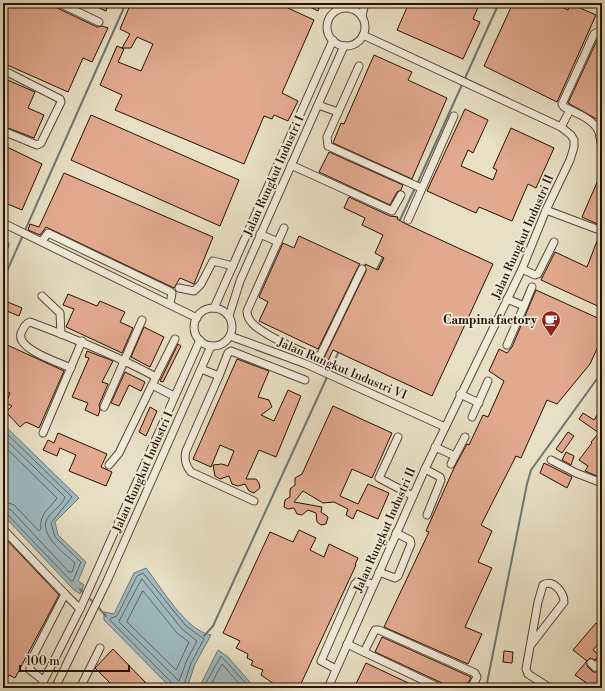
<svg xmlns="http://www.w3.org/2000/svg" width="605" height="691" font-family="'Libre Bodoni',serif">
<rect width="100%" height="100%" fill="#e8dfc4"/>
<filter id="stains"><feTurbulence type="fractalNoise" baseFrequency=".005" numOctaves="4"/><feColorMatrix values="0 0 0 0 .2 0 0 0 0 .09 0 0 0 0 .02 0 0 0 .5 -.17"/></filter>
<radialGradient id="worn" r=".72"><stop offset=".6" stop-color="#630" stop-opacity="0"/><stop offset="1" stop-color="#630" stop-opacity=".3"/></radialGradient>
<!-- water -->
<g fill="#9eb9c0" stroke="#6e7673">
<path d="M3,424L79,498L55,522L58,535L86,562L78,581L84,585L80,594L74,590L3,515Z"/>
<path d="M146,568C161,587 186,631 211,635L195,664L187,688H171L104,620V612L114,614L134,573Z"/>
<path d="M218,650L228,657L255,688H199Z"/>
</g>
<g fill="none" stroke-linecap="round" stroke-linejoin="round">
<!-- shore -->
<g stroke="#626560" stroke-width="1">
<path d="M3,430L72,497L51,523L55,537L81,562L73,581H71L7,514L3,512"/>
<path d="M3,437L65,497C63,504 54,510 49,516C35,532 65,554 75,563L72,572H69L11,510L3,507"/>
<path d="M3,445L57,498C49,510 39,513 41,529L39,531L14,505L3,501"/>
<path d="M142,579L182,629L197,641L187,660L179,681L119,622Z"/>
<path d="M143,591L177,633L189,642L176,670L127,622Z"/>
<path d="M174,688L173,684L110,620L111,618L117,616L137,576L143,573L186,626L204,639L191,663L183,688"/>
<path d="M203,688L221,656L250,688"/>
<path d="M209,688L222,664L243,688"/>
</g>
<!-- stream -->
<g stroke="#6e7673" stroke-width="2">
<path d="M417,184L499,3"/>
<path d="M399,222L415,188"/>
<path d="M376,271L384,255"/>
<path d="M3,280L126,3"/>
<path d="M80,589L94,603"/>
<path d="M97,606L106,616"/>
<path d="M204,636L213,626L339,351"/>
<path d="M486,688L527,484L531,470L602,372"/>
</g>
</g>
<!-- building -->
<g fill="#e2a98f" stroke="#271100">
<path d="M3,3H53L57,8L97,27L102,26L108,28L92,62L83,58L68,92L3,63Z"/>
<path d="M88,3H109L106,11Z"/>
<path d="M131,3H277L314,20L282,93L298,101L288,121L274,115L272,119L264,116L244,164L115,110L122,95L100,85L117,46L124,49L118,62L141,71L153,44L137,37L131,48H122L130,34L120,29Z"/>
<path d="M302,3H321L318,11Z"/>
<path d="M409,3H480L473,19L480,22L463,59L397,30Z"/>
<path d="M513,3H553L568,10L571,4L596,15L557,102L484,66Z"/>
<path d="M598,38L602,40V122L568,103Z"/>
<path d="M374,55L412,72L408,80L447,98L412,179L333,143L341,123L344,124Z"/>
<path d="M3,78L35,92L28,108L44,115L34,138L3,126Z"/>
<path d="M465,109L488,120L473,153L468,150L461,166L493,180L497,170L493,168L511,128L554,148L536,188L528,184L512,221L479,207L476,213L427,191Z"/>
<path d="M91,115L239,180L220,226L71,160Z"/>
<path d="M3,145L42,164L22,210L3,202Z"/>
<path d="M329,152L403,185L401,190L397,192L390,205L319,172Z"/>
<path d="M602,171V226L582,217Z"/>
<path d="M64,173L213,237L194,284L180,278L174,288L46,227L40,235L28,230L30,224L39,227Z"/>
<path d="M349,197L390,216L398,217L397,219L406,224L493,264L432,396L333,350L326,365L319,362L324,358L366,271L365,264L378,270L384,258L375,253L383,235L362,225L365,218L344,208Z"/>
<path d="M299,236L360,264L358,267L318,349L259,321L268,302L259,297L283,243L294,248Z"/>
<path d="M597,241L602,243V308L541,280L555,252L587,267Z"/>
<path d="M536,290L602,320V338L590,364L557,404L547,400L521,458L516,456L481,525L492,531L478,562L492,568L465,627L482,634L468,664L384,627L429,532L426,531L454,468L467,444L469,445L483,415L488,417L504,381L489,371L499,349L507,353L512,347Z"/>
<path d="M68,294L97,306L100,301L125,312L120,322L133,328L122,353L66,327L74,309L63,305Z"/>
<path d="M3,300L22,308L19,316L7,311L3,321Z"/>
<path d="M144,327L164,337L150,367L131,357Z"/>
<path d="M3,343L64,371L39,428L26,422L20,427L6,412L12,406L6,403L10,393L3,390Z"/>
<path d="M178,344L181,346L163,382L160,381Z"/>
<path d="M87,351L113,361L102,382L108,384L99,405L100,410L98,416L85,410L88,403L72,397L89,358L85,357Z"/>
<path d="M237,359L269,371L258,397L269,400L272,407L261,415L274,421L288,390L301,396L276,457L259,450L246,479H256L259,483L260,488L254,493L249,491L245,484L238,486L232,484L229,476L220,479L215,476L213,465L222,464L228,466L234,451L220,445L211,467L193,459Z"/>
<path d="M125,372L145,382L141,391L129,385L119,406L111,403Z"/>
<path d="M333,406L392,433L372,478L352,469L340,496L358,504L368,484L389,493L378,519L357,510L353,519L346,515L348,509L334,502L323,503L303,491L294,502L322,507L321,512L328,517L326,524L321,525L317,522L316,513L308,510L302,515L297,514L294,508L288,509L284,507L285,500L290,497V489L295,485V478L302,474Z"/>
<path d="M150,407L157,411L146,436L139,432Z"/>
<path d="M602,407V478L585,471L588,466L579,460L592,443L591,442L599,433L579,419L583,413L594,420Z"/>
<path d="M568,432L574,436L562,453L556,449Z"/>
<path d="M58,433L107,454L101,467L112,472L106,486L69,471L76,455L60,448L57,456L43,450L48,440L54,443Z"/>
<path d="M566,452L574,456L571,465L562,460Z"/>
<path d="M544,463L572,477L567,488L540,473Z"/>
<path d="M299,530L316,538L310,550L324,557L329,544L358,558L355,565H356L299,688H272L274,684L261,675L263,670L251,665L253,661L247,658L248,654L236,648L240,641L223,633L270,532L293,542Z"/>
<path d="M3,536L59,595L15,678L9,675L3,688Z"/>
<path d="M596,623L602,628V639L593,650L599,655L595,660L590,658L587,661L573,650Z"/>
<path d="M382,637L471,677L466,688H445L442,683L375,652Z"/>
<path d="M113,649L147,684L142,688H115L95,668Z"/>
<path d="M504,651L513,652L512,663L503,662Z"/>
<path d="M587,661V666L593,672H597L602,667V688L593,683L591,686L575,675Z"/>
<path d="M366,663L419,688H354Z"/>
</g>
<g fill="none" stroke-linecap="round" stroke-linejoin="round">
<defs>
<g id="minor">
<path d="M59,3L99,22"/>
<circle cx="346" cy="27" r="19"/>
<path d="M362,16L365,3"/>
<path d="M602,30L594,34L562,104L564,107C574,112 593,119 598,130C601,135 599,140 602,145"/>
<path d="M359,66L327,137L328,146L421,188"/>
<path d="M3,70L60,99L61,102L41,143L37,145L3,131"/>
<path d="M318,105L338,112"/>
<path d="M561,127L570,110"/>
<path d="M291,165L392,211L401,195"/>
<path d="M546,210L602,231"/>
<path d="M408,220L454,116"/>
<path d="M3,223L197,318"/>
<path d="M284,228L247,311C247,316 249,320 253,324C262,333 309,358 320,356L362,269"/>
<path d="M260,234L278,242"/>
<path d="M42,241L48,233L169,291L172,293L170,304"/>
<path d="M3,245H5"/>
<path d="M522,269L535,275L538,274L554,242"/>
<path d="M179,288L194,291L201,284L213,261L233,266"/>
<path d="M42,296L60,313L61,334"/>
<path d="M524,306L532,287"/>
<path d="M214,308L333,40"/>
<circle cx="213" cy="327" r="19"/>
<path d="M229,316L240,281L344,46"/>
<path d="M230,336L306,364L445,427"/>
<path d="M507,345L524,306L507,299"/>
<path d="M71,368C60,363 12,348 22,331C24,327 26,323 30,322C73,338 115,355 156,377L152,385L174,396"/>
<path d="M201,369L219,376L186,451C184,459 185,465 191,472L254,501"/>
<path d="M219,376L228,353L231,351L305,380"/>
<path d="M156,377L175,339"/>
<path d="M460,394L479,403"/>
<path d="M104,407L142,320"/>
<path d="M472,417L488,381"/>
<path d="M43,433L82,341"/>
<path d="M398,437L379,478L413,496"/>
<path d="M435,447L455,456L465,437"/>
<path d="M551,460L576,473L602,483"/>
<path d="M451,464L455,456"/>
<path d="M109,465L119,453L152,385"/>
<path d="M425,469L440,477L441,480L427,515"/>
<path d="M3,529L65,594"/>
<path d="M379,572L395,578L398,576L411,544L410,540L396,533"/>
<path d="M347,644L440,688"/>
<path d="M530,646L564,602C564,593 553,578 543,585L538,602L526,669L528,674L550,688"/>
<path d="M364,652L375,630H379L475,673L477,677L471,688"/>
<path d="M591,663L595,667L602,659"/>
<path d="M336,669L321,661L355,584L358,581L373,584"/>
<path d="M43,680L30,670V662L65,594L80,609"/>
<path d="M40,688L80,609L200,340"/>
<path d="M55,688L107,581L211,346"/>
<path d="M80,688L100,648"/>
<path d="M328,688L425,469L522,269L546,210L570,160L574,147V140L571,135L561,127L363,35"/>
</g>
</defs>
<!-- minor casing -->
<use href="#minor" stroke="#574431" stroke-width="9"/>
<!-- minor -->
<use href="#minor" stroke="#f0ead9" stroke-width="7"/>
</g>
<!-- icons -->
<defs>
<symbol id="cafe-pin" viewBox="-11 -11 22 30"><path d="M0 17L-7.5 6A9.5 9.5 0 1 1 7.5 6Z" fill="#8f2418" stroke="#f0ead9"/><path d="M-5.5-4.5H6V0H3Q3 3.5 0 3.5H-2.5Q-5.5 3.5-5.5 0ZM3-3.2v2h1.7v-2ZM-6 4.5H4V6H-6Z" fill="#fff"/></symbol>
</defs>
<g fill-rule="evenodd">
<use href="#cafe-pin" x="540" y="309" width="22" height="30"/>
</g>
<g text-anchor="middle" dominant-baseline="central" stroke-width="3.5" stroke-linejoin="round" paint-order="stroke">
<!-- street labels -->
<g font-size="12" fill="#271100" stroke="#f0ead9">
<text transform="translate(274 176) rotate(-66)">Jalan Rungkut Industri I</text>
<text transform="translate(523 237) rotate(-66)">Jalan Rungkut Industri II</text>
<text transform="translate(342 369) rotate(23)">Jalan Rungkut Industri VI</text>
<text transform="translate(143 472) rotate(-66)">Jalan Rungkut Industri I</text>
<text transform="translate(385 530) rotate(-66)">Jalan Rungkut Industri II</text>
</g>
<!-- poi labels -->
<g font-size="12" font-weight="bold" fill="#271100" stroke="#f0ead9" text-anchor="end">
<text x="537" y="320">Campina factory</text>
</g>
</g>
<!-- margin -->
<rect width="605" height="691" fill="none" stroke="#e8dfc4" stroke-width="16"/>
<rect x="4" y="4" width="597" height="683" fill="none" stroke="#271100" stroke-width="2"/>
<rect x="8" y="8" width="589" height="675" fill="none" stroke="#271100"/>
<!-- scale -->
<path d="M20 665v6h109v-6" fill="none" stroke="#271100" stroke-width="2"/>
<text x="26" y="665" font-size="12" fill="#271100" stroke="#f0ead9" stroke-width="3" paint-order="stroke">100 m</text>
<rect width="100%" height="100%" filter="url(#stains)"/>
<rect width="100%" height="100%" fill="url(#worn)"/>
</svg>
